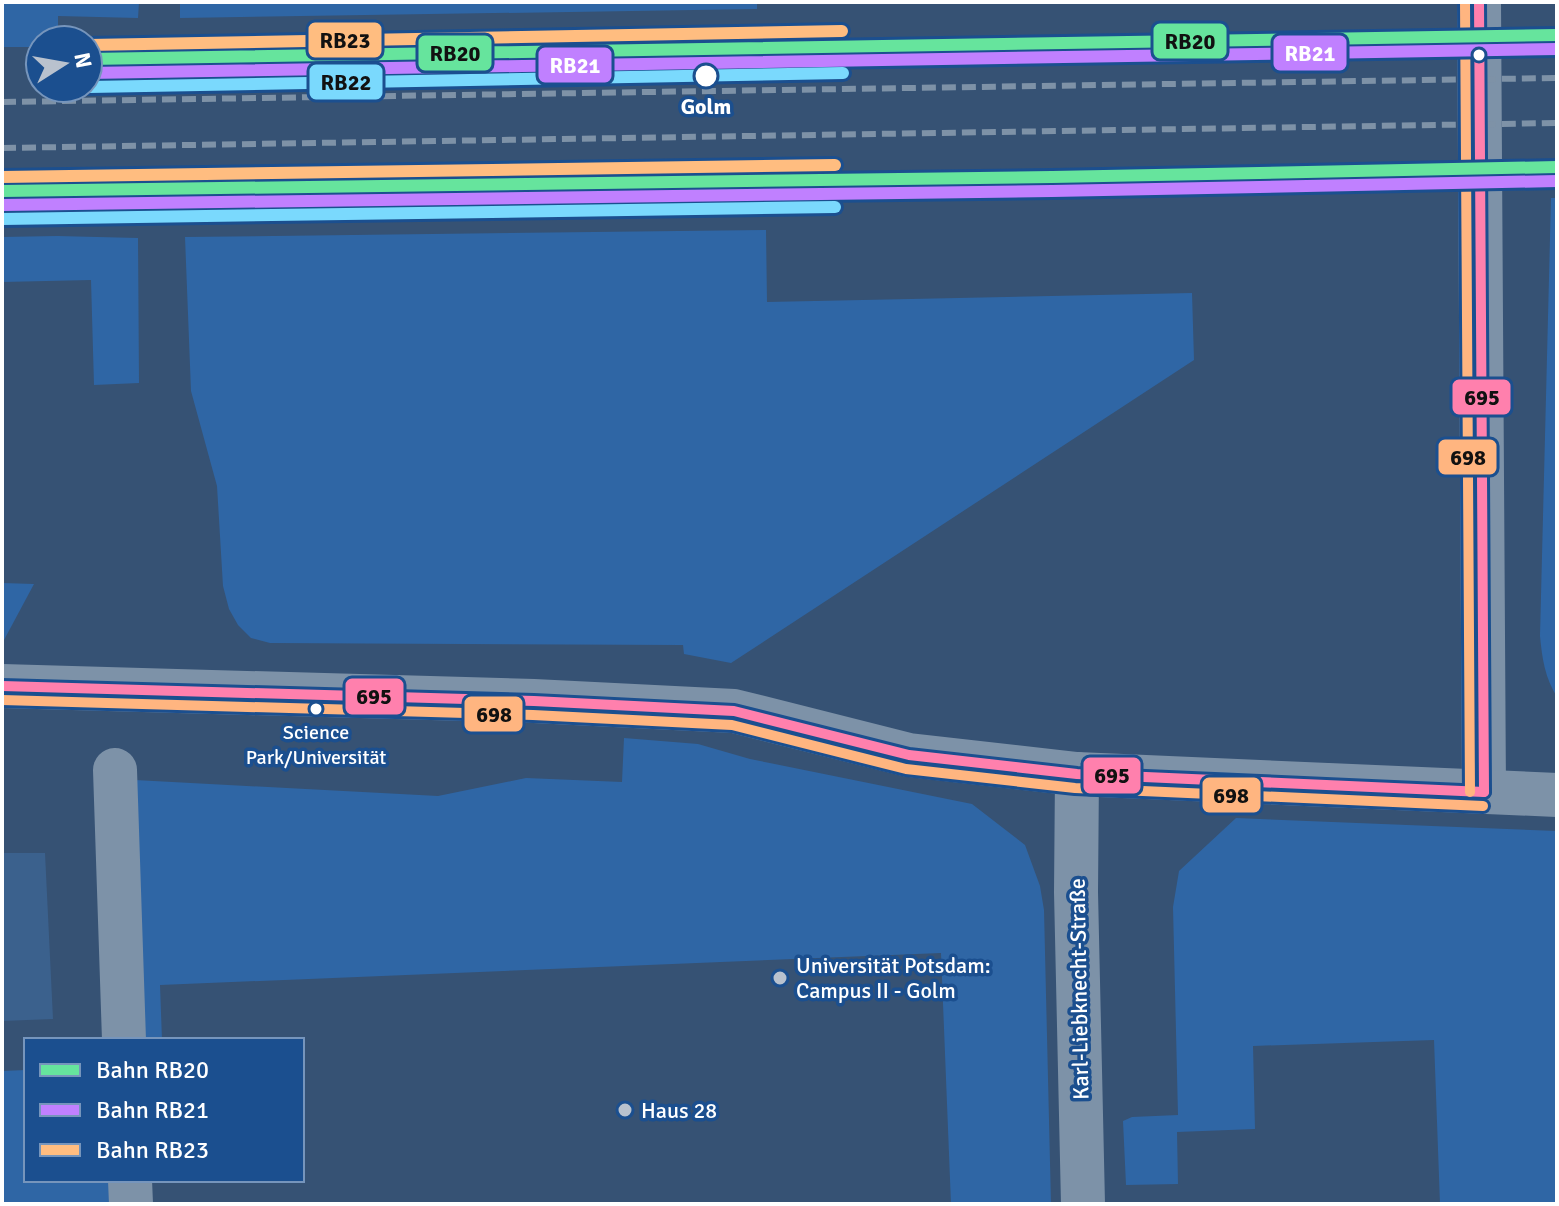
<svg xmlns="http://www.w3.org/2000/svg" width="1559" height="1206" font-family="Signika,sans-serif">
<rect width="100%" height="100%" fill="#365274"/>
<!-- green -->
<g fill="#2f66a5">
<path d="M2,2H139L138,18L58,16V40H40V47H2Z"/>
<path d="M180,2H757V9L180,18Z"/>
<path d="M1551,198H1557V697C1545,678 1542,658 1540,636Z"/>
<path d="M766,230L767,302L1192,293L1194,360L731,663L684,654L683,645L270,643L251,638L238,625L229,609L223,586L217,486L191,391L185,237Z"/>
<path d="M57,236L138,238L139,383L94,385L91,280L2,282V237Z"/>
<path d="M2,583L34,584L4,640H2Z"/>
<path d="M624,738L698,744L750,759L972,804L1025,845L1040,886L1044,910L1051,1204H951L941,953L160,985L162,1040H144L135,780L438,796L526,778L622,782Z"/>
<path d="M1236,818L1557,831V1204H1440L1434,1040L1253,1046L1255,1129L1177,1132L1178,1184L1126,1185L1123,1121L1132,1117L1178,1115L1173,907L1179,871Z"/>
<path d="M26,1070V1180H111L112,1204H2V1071Z"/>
</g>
<!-- water -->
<path fill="#3b618d" d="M2,853H45L53,1019L2,1021Z"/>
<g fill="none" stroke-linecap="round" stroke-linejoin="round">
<!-- minor -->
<g stroke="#7d92a8" stroke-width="44">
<path d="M1479,2L1484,792"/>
<path d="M2,686L534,701L734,711L909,755L1077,774L1557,795"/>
<path d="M115,770L124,1040"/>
<path d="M1077,774L1076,892L1083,1204"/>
<path d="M130,1180L131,1204"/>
</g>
<!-- rail -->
<g stroke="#7e92a7" stroke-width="6" stroke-dasharray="14 6" stroke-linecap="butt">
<path d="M2,102L1557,78"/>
<path d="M2,148L1557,123"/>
</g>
<defs>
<g id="bus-1">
<path d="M1479,2L1484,792"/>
<path d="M2,686L534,701L734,711L909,755L1077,774L1484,792"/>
</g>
<g id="bus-2">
<path d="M1465,2L1470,792"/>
<path d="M2,700L533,715L732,725L906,769L1075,788L1483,806"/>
</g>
</defs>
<!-- bus-1 casing -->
<use href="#bus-1" stroke="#1b4f8f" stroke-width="16"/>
<!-- bus-2 casing -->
<use href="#bus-2" stroke="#1b4f8f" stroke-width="16"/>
<!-- bus-1 -->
<use href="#bus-1" stroke="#ff80ad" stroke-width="10"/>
<!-- bus-2 -->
<use href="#bus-2" stroke="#ffb580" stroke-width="10"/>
<defs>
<g id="rail-1">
<path d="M88,59L1557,35"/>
<path d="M2,191L1052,177L1557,167"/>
</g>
<g id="rail-2">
<path d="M88,73L1557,49"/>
<path d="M2,205L1052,191L1557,181"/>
</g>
<g id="rail-3">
<path d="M88,45L842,31"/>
<path d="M2,177L835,165"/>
</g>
<g id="rail-4">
<path d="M89,87L843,73"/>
<path d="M2,219L835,207"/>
</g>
</defs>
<!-- rail-1 casing -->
<use href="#rail-1" stroke="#1b4f8f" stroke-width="18"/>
<!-- rail-2 casing -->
<use href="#rail-2" stroke="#1b4f8f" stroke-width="18"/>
<!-- rail-3 casing -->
<use href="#rail-3" stroke="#1b4f8f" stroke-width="18"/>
<!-- rail-4 casing -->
<use href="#rail-4" stroke="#1b4f8f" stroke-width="18"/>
<!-- rail-1 -->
<use href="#rail-1" stroke="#66e49d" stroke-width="12"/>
<!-- rail-2 -->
<use href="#rail-2" stroke="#c080ff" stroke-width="12"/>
<!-- rail-3 -->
<use href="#rail-3" stroke="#ffbd80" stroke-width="12"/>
<!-- rail-4 -->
<use href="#rail-4" stroke="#7ad9fd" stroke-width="12"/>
</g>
<!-- markers -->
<g fill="#fff" stroke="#1b4f8f" stroke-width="3">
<circle cx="1479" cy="55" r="7"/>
<circle cx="706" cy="76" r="12"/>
<circle cx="316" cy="709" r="7"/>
</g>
<g fill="#b9c2ce" stroke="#1b4f8f" stroke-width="3">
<circle cx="780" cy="978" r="8"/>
<circle cx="625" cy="1110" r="8"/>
</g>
<g text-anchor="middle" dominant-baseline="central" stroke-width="7" stroke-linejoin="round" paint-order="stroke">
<!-- bus labels -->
<g font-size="20" fill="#fff" stroke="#1b4f8f">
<text x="316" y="732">Science<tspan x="316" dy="25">Park/Universität</tspan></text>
</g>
<!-- stop labels -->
<g font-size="22" font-weight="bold" fill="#fff" stroke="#1b4f8f">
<text x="706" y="106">Golm</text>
</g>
<!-- poi labels -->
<g font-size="22" fill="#fff" stroke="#1b4f8f" text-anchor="start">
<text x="796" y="965">Universität Potsdam:<tspan x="796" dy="25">Campus II - Golm</tspan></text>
<text x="641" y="1110">Haus 28</text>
</g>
<!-- street labels -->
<g font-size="22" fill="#fff" stroke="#1b4f8f">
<text transform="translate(1079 989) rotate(-91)">Karl-Liebknecht-Straße</text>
</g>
</g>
<g stroke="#1b4f8f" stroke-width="3">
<rect x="307" y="21" width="76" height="38" rx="8" fill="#ffbd80"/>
<rect x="1152" y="22" width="76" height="38" rx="8" fill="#66e49d"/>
<rect x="417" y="34" width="76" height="38" rx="8" fill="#66e49d"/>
<rect x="1272" y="34" width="76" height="38" rx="8" fill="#c080ff"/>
<rect x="537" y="46" width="76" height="38" rx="8" fill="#c080ff"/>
<rect x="308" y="63" width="76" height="38" rx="8" fill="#7ad9fd"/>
<rect x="1451" y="378" width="61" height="38" rx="8" fill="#ff80ad"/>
<rect x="1437" y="438" width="61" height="38" rx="8" fill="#ffb580"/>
<rect x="344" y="677" width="61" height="39" rx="8" fill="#ff80ad"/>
<rect x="463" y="695" width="61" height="38" rx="8" fill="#ffb580"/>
<rect x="1082" y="756" width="60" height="39" rx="8" fill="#ff80ad"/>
<rect x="1201" y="776" width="61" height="38" rx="8" fill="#ffb580"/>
</g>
<g font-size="22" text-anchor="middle" font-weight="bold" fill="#fff">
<text x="1310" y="61">RB21</text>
<text x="575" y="73">RB21</text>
</g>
<g font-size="22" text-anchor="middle" font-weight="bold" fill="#111">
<text x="345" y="48">RB23</text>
<text x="1190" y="49">RB20</text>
<text x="455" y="61">RB20</text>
<text x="346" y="90">RB22</text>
<text x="1482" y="405">695</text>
<text x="1468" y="465">698</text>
<text x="374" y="704">695</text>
<text x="494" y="722">698</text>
<text x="1112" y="783">695</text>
<text x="1231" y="803">698</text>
</g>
<!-- border -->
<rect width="1559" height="1206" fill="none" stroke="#ffffff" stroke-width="8"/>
<!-- legend -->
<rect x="24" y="1038" width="280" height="144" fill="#1b4f8f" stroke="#7695bc" stroke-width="2"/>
<rect x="40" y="1064" width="40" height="12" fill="#66e49d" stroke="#7695bc" stroke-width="2"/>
<text x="96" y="1078" font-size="24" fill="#ffffff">Bahn RB20</text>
<rect x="40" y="1104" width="40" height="12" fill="#c080ff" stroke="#7695bc" stroke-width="2"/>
<text x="96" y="1118" font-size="24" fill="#ffffff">Bahn RB21</text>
<rect x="40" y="1144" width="40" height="12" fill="#ffbd80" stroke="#7695bc" stroke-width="2"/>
<text x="96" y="1158" font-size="24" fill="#ffffff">Bahn RB23</text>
<!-- north arrow -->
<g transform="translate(64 64) rotate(79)"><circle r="38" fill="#1b4f8f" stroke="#7695bc" stroke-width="2"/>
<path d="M0-6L14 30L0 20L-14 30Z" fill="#b9c2ce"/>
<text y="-12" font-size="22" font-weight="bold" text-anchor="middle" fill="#ffffff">N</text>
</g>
</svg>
